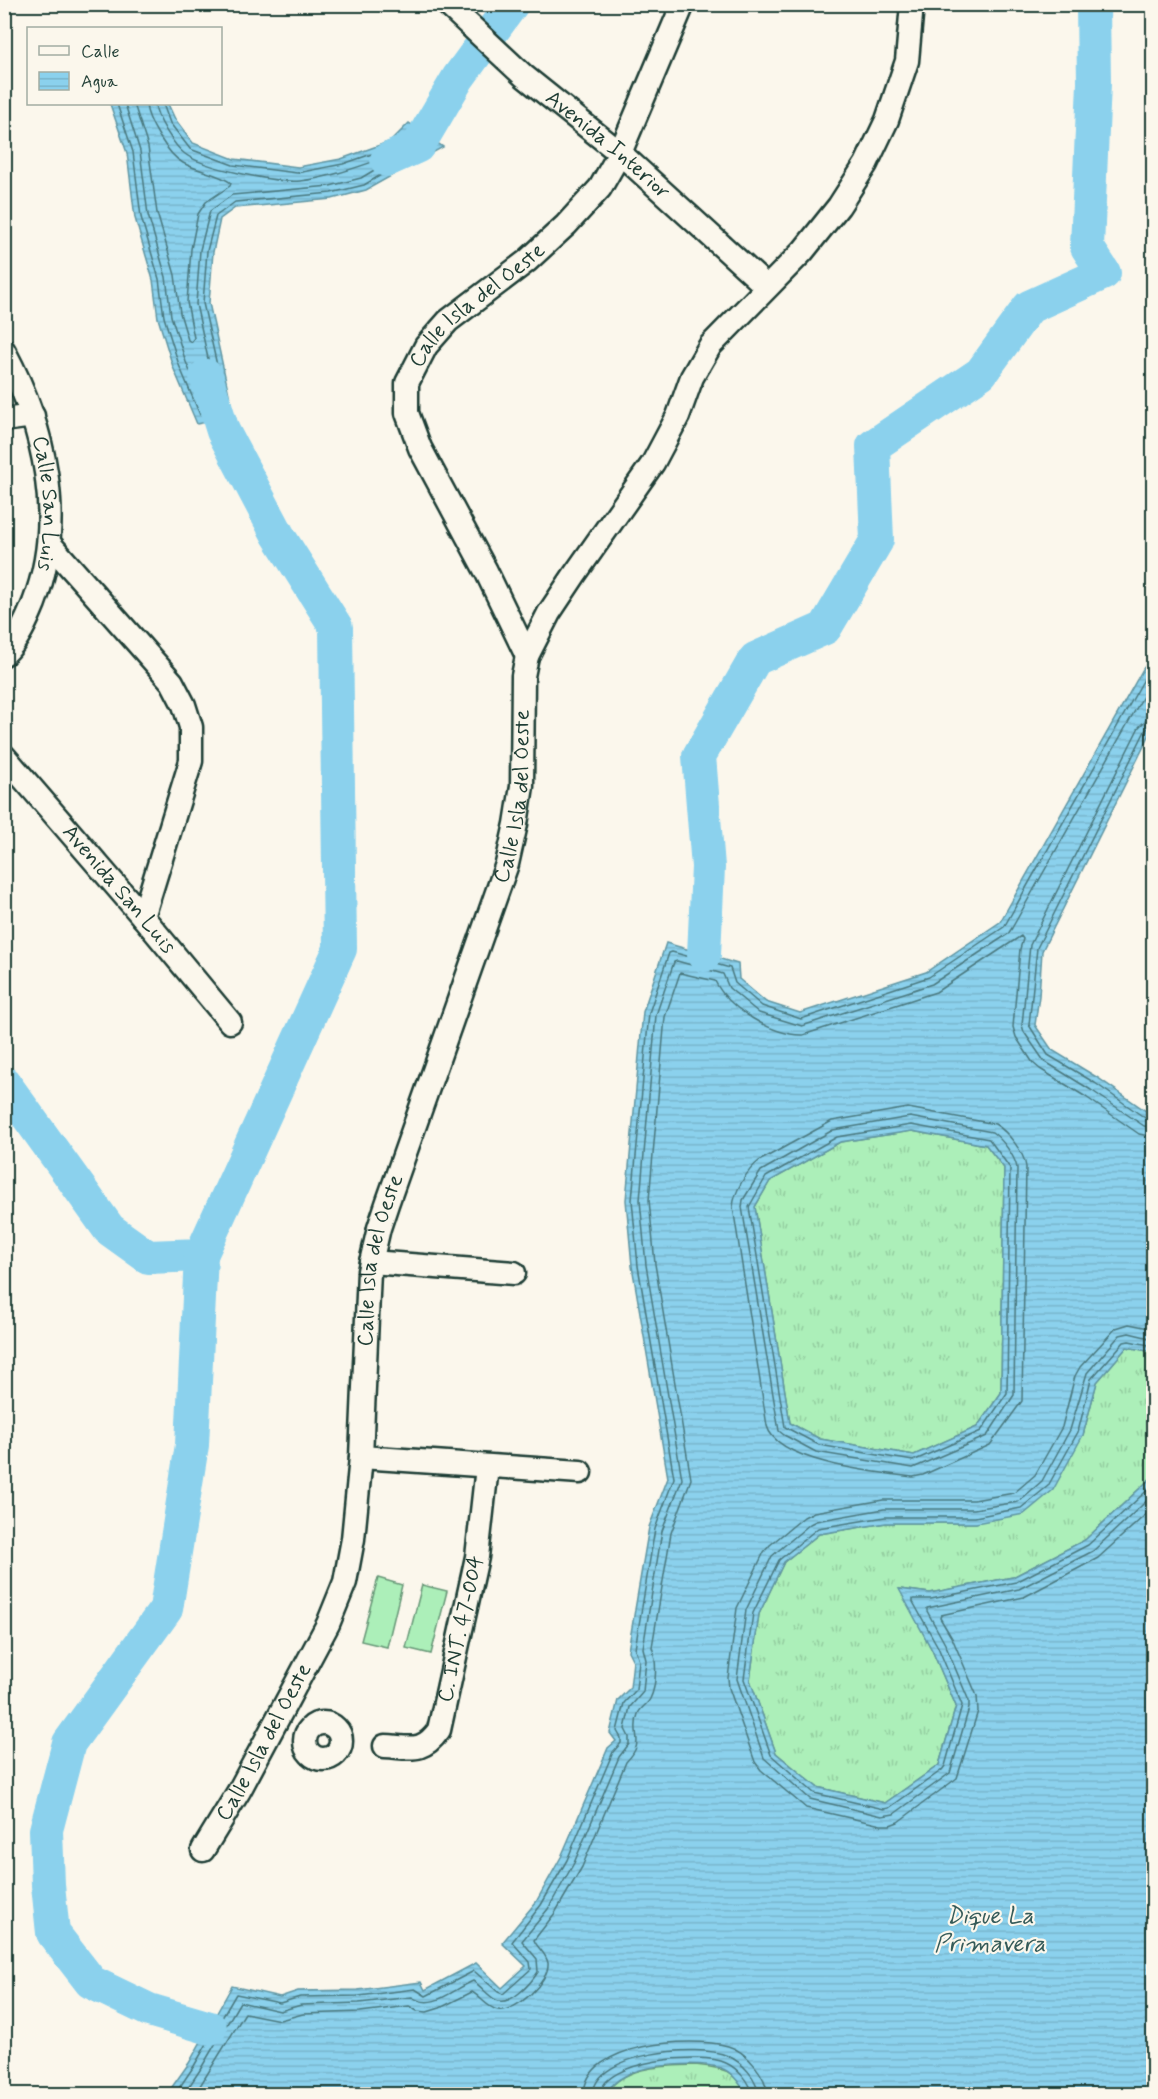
<svg xmlns="http://www.w3.org/2000/svg" width="1158" height="2099" font-family="Mynerve,sans-serif">
<defs>
<pattern id="grass-tufts" width="24" height="20" patternUnits="userSpaceOnUse" patternTransform="scale(1.5)"><rect width="24" height="20" fill="#acefb9"/><path d="M3 7l-1-3M5 7V3M7 7l1-3M15 17l-1-3M17 17v-4M19 17l1-3" fill="none" stroke="#94cea0"/></pattern>
<pattern id="water-rules" width="6" height="5" patternUnits="userSpaceOnUse" patternTransform="scale(1.5)"><rect width="6" height="5" fill="#8bd1ed"/><path d="M0 2.5h6" fill="none" stroke="#78b4cc"/></pattern>
</defs>
<rect width="100%" height="100%" fill="#fbf7ec"/>
<filter id="ink" filterUnits="userSpaceOnUse"><feTurbulence type="fractalNoise" baseFrequency=".0167" numOctaves="2"/><feDisplacementMap in="SourceGraphic" scale="12" xChannelSelector="R" yChannelSelector="G"/><feConvolveMatrix kernelMatrix="1 2 1 2 8 2 1 2 1" color-interpolation-filters="sRGB"/></filter>
<g filter="url(#ink)">
<!-- grass -->
<g fill="url(#grass-tufts)" stroke="#669676" stroke-width="1.5">
<path d="M912,1131L986,1145L1004,1168L1001,1393L977,1427L914,1455L820,1439L790,1423L755,1207L770,1181L840,1142Z"/>
<path d="M1127,1347L1153,1352V1476L1085,1540L1013,1577L930,1593L900,1589L932,1650L956,1706L939,1765L885,1803L817,1787L776,1753L750,1680L759,1614L784,1562L819,1534L886,1523H976L1083,1435L1097,1382Z"/>
<path d="M696,2065C722,2068 734,2069 746,2094H605C625,2065 663,2066 696,2065Z"/>
</g>
<!-- pitch -->
<g fill="#acefb9" stroke="#669676" stroke-width="1.5">
<path d="M378,1578L402,1585L387,1647L361,1641Z"/>
<path d="M422,1585L447,1591L431,1654L406,1648Z"/>
</g>
<!-- water -->
<g fill="url(#water-rules)" stroke="#6096a3" stroke-width="1.5" fill-rule="evenodd">
<path d="M110,104H168L175,119L193,143L234,159L298,167L341,159L391,141L409,123L443,147L366,190L332,199L235,208L220,219L213,252L209,303L234,417L197,424L173,367L158,318L153,280L135,218L127,153Z"/>
<path d="M1153,656V728L1042,951L1039,996L1035,1025L1052,1050L1098,1078L1153,1116V1352L1127,1347L1097,1382L1083,1435L1053,1490L1024,1514L976,1523H886L819,1534L784,1562L759,1614L750,1680L776,1753L817,1787L885,1803L939,1765L956,1706L932,1650L899,1589L930,1593L1013,1577L1085,1540L1153,1476V2094H746C741,2085 732,2072 721,2068C700,2061 645,2064 625,2076C617,2080 610,2087 605,2094H167L189,2063L232,1986L280,1997L298,1991L358,1990L421,1982L425,1990L476,1963L502,1988L526,1966L502,1943L536,1902L561,1857L608,1748L616,1741L610,1733L618,1700L630,1688L633,1661L628,1651L649,1527L668,1478L632,1266L626,1200L643,1012L666,943L738,964L739,979L766,1002L800,1013L926,972L1000,922L1143,669ZM912,1131L986,1145L1004,1168L1001,1393L977,1427L914,1455L820,1439L790,1423L755,1207L770,1181L840,1142Z"/>
</g>
<g fill="none" stroke-linecap="round" stroke-linejoin="round">
<!-- shore -->
<g stroke="#4a787e" stroke-width="1.5">
<path d="M117,104L133,152L141,217L159,279L164,317L179,365L200,415L203,417L225,413L227,410L203,303L207,251L216,216L235,202L331,193L364,185L427,148L429,146L410,132L392,147L343,164L297,173L233,165L190,149L170,123L163,104"/>
<path d="M125,104L140,151L148,215L166,277L171,316L186,362L205,407L207,409L216,407L218,404L196,304L200,250L210,211L232,195L330,186L361,178L386,163L387,160L384,158C357,167 329,178 300,181C277,183 203,168 185,154C174,146 156,117 155,104"/>
<path d="M134,104L148,147L157,213L175,275L180,313L188,340L191,342L194,338L187,302L191,249L198,214L206,202L230,186L231,183C218,173 197,171 183,163C168,155 147,120 146,104"/>
<path d="M1154,719L1145,721L1139,727L1030,945L1022,1025L1024,1032L1044,1061L1091,1090L1144,1126L1154,1128"/>
<path d="M1154,727H1149L1145,731L1037,948L1029,1025L1048,1055L1095,1083L1148,1120L1154,1121"/>
<path d="M908,1108L995,1124C1008,1132 1024,1152 1026,1167L1022,1401L990,1445L923,1475L913,1477C880,1473 777,1463 767,1426L733,1207C734,1192 747,1170 759,1161L832,1121Z"/>
<path d="M910,1117L992,1132C1002,1139 1015,1156 1017,1168L1014,1395L987,1436L913,1468L816,1452L784,1435L779,1431L742,1207L743,1200L761,1171L833,1130Z"/>
<path d="M911,1125L989,1139L1010,1168L1007,1393L981,1431L913,1461L819,1445L785,1427L749,1207L766,1177L837,1137Z"/>
<path d="M1154,1329L1129,1324L1116,1328L1080,1367L1075,1376L1062,1427L1035,1475L1014,1493L974,1500H883L814,1512L804,1517L770,1545L764,1552L737,1608L728,1678L729,1688L755,1762L761,1770L806,1808L881,1825H890L898,1822L957,1778L978,1711L977,1696L953,1640L940,1618L941,1615L1024,1597L1098,1558L1154,1507"/>
<path d="M1154,1339L1129,1333L1120,1335L1087,1373L1070,1430L1042,1481L1018,1502L974,1509H884L816,1521L810,1524L772,1556L746,1610L737,1679L764,1758L810,1799L882,1816L894,1814L950,1773L969,1708V1701L945,1644L927,1611V1608L1019,1589L1093,1551L1154,1494"/>
<path d="M1154,1346L1129,1341L1124,1342L1091,1379L1078,1432L1048,1486L1021,1508L975,1517H885L818,1528L779,1560L753,1613L744,1679L771,1755L814,1793L884,1809L889,1808L942,1770L945,1766L962,1705L938,1647L913,1602V1599H931L1016,1582L1088,1545L1154,1484"/>
<path d="M175,2094L194,2066L236,1994L280,2003L300,1997L359,1996L415,1989L426,1996L474,1971L498,1992L503,1994L531,1969L530,1962L512,1942L541,1905L567,1860L613,1752L621,1743V1738L617,1731L624,1703L636,1690L639,1661L635,1649L655,1529L674,1478L638,1266L632,1200L649,1013L669,953L672,952L730,968L735,983L762,1006L801,1019L929,977L1004,927L1148,672L1154,665"/>
<path d="M184,2094L200,2070L240,2002L280,2011L301,2005L359,2003L412,1997C433,2011 452,1990 473,1981C481,1986 487,1995 496,2000C510,2007 531,1983 538,1972L537,1959L522,1941L548,1909L574,1863L619,1757L629,1744V1737L625,1729L630,1707L643,1692L646,1660L643,1648L662,1531L682,1479L646,1265L640,1200L656,1015L674,962L677,961L723,974L729,988L759,1013L802,1026L932,984L1008,934L1012,928L1154,677"/>
<path d="M195,2094L245,2013L280,2020L303,2014L360,2012L409,2006L417,2011L427,2012L440,2008L472,1992C481,1997 487,2008 498,2010C516,2013 550,1981 548,1963C546,1953 537,1948 534,1940L555,1913L582,1867L626,1762C647,1741 630,1735 638,1714C640,1708 647,1705 650,1699C657,1685 657,1661 652,1647L671,1533L691,1479L655,1264L649,1200L665,1017L680,973L715,981C728,1008 773,1036 803,1035L936,992L1021,936L1023,939L1020,949L1013,1027L1016,1037L1033,1063L1040,1069L1086,1097L1139,1134L1154,1137"/>
<path d="M584,2094C585,2042 692,2036 728,2046C746,2051 767,2076 767,2094"/>
<path d="M593,2094C595,2052 699,2043 728,2056C742,2062 758,2079 758,2094"/>
<path d="M600,2094C604,2060 702,2051 726,2063C737,2068 750,2082 751,2094"/>
</g>
<!-- river -->
<g stroke="#8bd1ed" stroke-width="34">
<path d="M387,160L418,146L458,78L512,4"/>
<path d="M704,955L708,867L699,756L755,659L825,628L877,540L873,446L981,373L1029,307L1104,273L1087,247L1094,83L1093,4"/>
<path d="M4,1083L109,1229L148,1257L201,1255L340,949L336,627L278,535L223,431L206,376"/>
<path d="M201,1255L192,1445L166,1609L69,1743L46,1830L48,1885L53,1933L91,1982L149,2010L210,2028"/>
</g>
<defs>
<g id="minor">
<path id="s1" d="M447,4L524,76L620,153L767,287"/>
<path id="s2" d="M4,351C45,428 66,519 34,603C27,620 18,641 4,654"/>
<path d="M4,420L33,416"/>
<path d="M49,543L172,682L184,705L191,727V761L143,917"/>
<path id="s3" d="M527,656L486,571L420,448L407,413V383L426,346L448,321L527,261L566,225L600,188L620,153L683,4"/>
<path id="s4" d="M4,756L143,917L230,1022"/>
<path d="M371,1262L514,1273"/>
<path d="M361,1457L580,1472"/>
<circle cx="323" cy="1741" r="18"/>
<path id="s5" d="M385,1746C410,1747 422,1754 439,1730L477,1557L487,1467"/>
<path id="s6" d="M203,1850L239,1791L328,1624L345,1582L353,1539L361,1457L369,1271L379,1228L387,1204L507,864L516,824L522,786L523,676L527,656L549,613L575,574L653,463L678,416L692,377L710,346L803,251L839,206L866,164L887,120L907,61L912,4"/>
</g>
</defs>
<!-- minor casing -->
<use href="#minor" stroke="#1f3d34" stroke-width="27"/>
<!-- minor -->
<use href="#minor" stroke="#fbf7ec" stroke-width="22"/>
</g>
</g>
<g text-anchor="middle" dominant-baseline="central" stroke-width="4.5" stroke-linejoin="round" paint-order="stroke">
<!-- street labels -->
<g font-size="22" fill="#1f3d34" stroke="#fbf7ec">
<text stroke="none"><textPath href="#s1" startOffset="214">Avenida Interior</textPath></text>
<text stroke="none"><textPath href="#s3" startOffset="408">Calle Isla del Oeste</textPath></text>
<text stroke="none"><textPath href="#s2" startOffset="160">Calle San Luis</textPath></text>
<text stroke="none"><textPath href="#s6" startOffset="1114">Calle Isla del Oeste</textPath></text>
<text stroke="none"><textPath href="#s4" startOffset="176">Avenida San Luis</textPath></text>
<text stroke="none"><textPath href="#s6" startOffset="628">Calle Isla del Oeste</textPath></text>
<text stroke="none"><textPath href="#s5" startOffset="164">C. INT. 47-004</textPath></text>
<text stroke="none"><textPath href="#s6" startOffset="124">Calle Isla del Oeste</textPath></text>
</g>
<!-- water labels -->
<g font-size="24" font-style="italic" fill="#355b59" stroke="#fbf7ec">
<text x="990" y="1916">Dique La<tspan x="990" dy="28">Primavera</tspan></text>
</g>
</g>
<!-- margin -->
<rect width="1158" height="2099" fill="none" stroke="#fbf7ec" stroke-width="24"/>
<rect x="12" y="12" width="1134" height="2075" fill="none" stroke="#1f3d34" stroke-width="2" filter="url(#ink)"/>
<!-- legend -->
<rect x="27" y="27" width="195" height="78" fill="#fbf7ec" stroke="#a3ada2" stroke-width="1.5"/>
<rect x="39" y="46" width="30" height="9" fill="#fbf7ec" stroke="#a3ada2" stroke-width="1.5"/>
<text x="81" y="57" font-size="18" fill="#1f3d34">Calle</text>
<rect x="39" y="72" width="30" height="18" fill="url(#water-rules)" stroke="#a3ada2" stroke-width="1.5"/>
<text x="81" y="87" font-size="18" fill="#1f3d34">Agua</text>
</svg>
